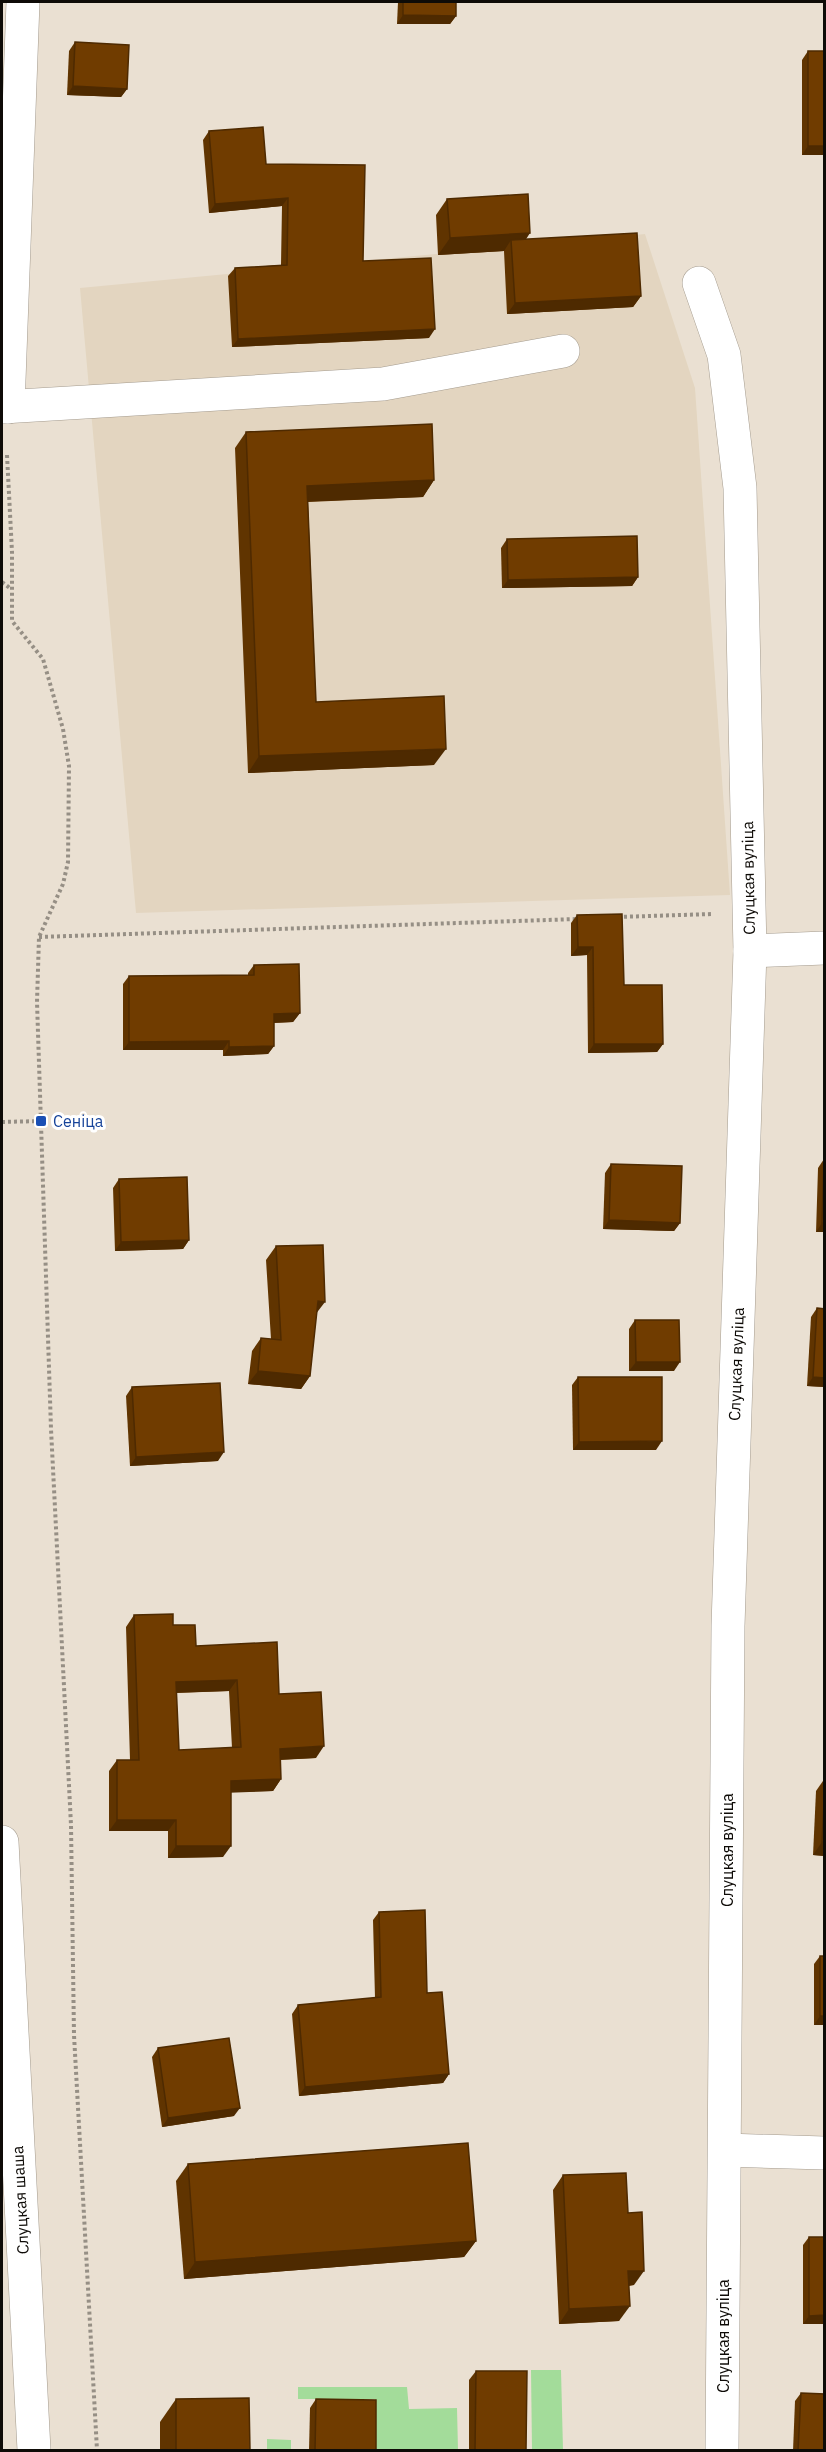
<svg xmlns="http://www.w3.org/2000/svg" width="826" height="2452" font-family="'IBM Plex Sans',sans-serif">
<rect width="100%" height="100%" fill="#eae0d2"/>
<!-- built -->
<path fill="#e3d5c0" d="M645,234L695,388L730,895L136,913L80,288Z"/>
<!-- green -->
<g fill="#a3dc9a">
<path d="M531,2370H561L563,2450H532Z"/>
<path d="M298,2387H407L409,2409L457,2408L458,2450H374L375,2399H298Z"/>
<path d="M267,2439L291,2440V2450H267Z"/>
</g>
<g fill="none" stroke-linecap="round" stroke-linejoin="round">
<defs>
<g id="minor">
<path d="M699,283L724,355L740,488L750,951L728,1626L722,2450"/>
<path d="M2,407L383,384L563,351"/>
<path d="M8,407L23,2"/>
<path d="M750,951L824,948"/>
<path d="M2,1842L34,2450"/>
<path d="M725,2150L824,2153"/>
</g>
</defs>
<!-- minor casing -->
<use href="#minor" stroke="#a49b8e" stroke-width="34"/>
<!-- path -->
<g stroke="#968f85" stroke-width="4" stroke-dasharray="3 3" stroke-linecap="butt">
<path d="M7,455L12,552V621L43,659L63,729L69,766L68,862L63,884L39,937L37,1002L51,1429L71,1825L74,2035L97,2450"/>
<path d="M2,582L11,589"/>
<path d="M618,917L712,914"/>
<path d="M39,937L577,919"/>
<path d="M2,1122L41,1121"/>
</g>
<!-- minor -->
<use href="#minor" stroke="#fff" stroke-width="33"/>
</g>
<!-- wall -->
<g fill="#603400" fill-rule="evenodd">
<path d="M398,2H456V16L450,24H397Z"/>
<path d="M75,42L127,89L121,97L67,95L69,51Z"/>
<path d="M808,51L825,155H802V60Z"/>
<path d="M209,131L266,164L363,261L429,338L232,347L228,276L235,268L281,265L282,206L209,213L203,140Z"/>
<path d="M447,199L526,239L641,296L633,307L507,314L504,251L438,255L436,215Z"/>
<path d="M246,432L434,480L423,497L308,502L316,702L434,765L248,773L235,448Z"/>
<path d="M507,539L638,577L632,586L502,588L501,548Z"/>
<path d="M577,915L663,1044L657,1052L588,1053L587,955L571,956V923Z"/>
<path d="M254,965L300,1013L293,1022L274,1023V1046L268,1054L223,1056V1050H123V984L129,976L248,975V973Z"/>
<path d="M824,1159L825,1232H816L818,1168Z"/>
<path d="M611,1164L680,1223L674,1231L603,1229L605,1173Z"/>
<path d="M119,1179L189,1240L183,1249L115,1251L113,1188Z"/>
<path d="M276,1246L310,1376L301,1389L248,1384L252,1351L261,1338L271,1339L266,1260Z"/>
<path d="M817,1308L825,1309V1387L807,1386L811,1317Z"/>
<path d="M635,1320L674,1371H629V1329Z"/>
<path d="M578,1377L656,1450H573L572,1385Z"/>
<path d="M132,1387L218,1461L130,1466L126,1396Z"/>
<path d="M134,1615L173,1625L196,1646L279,1694L316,1758L280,1760L281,1779L273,1791L231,1792L223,1857L168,1858V1831H109V1771L117,1760H130L126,1627ZM229,1691L232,1748L179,1750L176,1693Z"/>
<path d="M825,1778V1856L813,1855L816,1791Z"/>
<path d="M379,1912L427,1993L449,2074L443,2083L299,2096L292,2014L298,2005L375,1998L373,1920Z"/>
<path d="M820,1956L825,2025H814V1964Z"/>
<path d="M158,2048L234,2116L162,2127L152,2057Z"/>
<path d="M188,2164L476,2241L464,2257L184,2279L176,2181Z"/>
<path d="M563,2175L628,2213L634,2285L629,2286L619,2321L559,2324L553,2190Z"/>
<path d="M809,2237L825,2324H803V2245Z"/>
<path d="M476,2371L526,2451H469V2380Z"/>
<path d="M801,2393L825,2451H793L795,2401Z"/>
<path d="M176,2399L250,2451H160V2422Z"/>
<path d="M316,2399L376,2451H309L310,2408Z"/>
</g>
<!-- shaded-wall -->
<g fill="#4e2a00">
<path d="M403,15L456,16L450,24H397Z"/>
<path d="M73,86L127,89L121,97L67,95Z"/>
<path d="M808,146H825V155H802Z"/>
<path d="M288,198L282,206L209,213L215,204Z"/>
<path d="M530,233L519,250L511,240L504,251L438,255L450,238Z"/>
<path d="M641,296L633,307L507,314L515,303Z"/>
<path d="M435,329L429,338L232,347L238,339Z"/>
<path d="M434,480L423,497L295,502L307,486Z"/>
<path d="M638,577L632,586L502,588L508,580Z"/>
<path d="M446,749L434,765L248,773L259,756Z"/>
<path d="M578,947H593L587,955L571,956Z"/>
<path d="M300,1013L293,1022L268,1023L274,1014Z"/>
<path d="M229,1041L223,1050H123L129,1042Z"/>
<path d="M594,1044H663L657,1052L588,1053Z"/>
<path d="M274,1046L268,1054L223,1056L229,1047Z"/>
<path d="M609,1220L680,1223L674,1231L603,1229Z"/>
<path d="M822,1223H825V1232H816Z"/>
<path d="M189,1240L183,1249L115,1251L121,1242Z"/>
<path d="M318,1301L325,1302L315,1315Z"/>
<path d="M636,1362H680L674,1371H629Z"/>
<path d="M258,1371L310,1376L301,1389L248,1384Z"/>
<path d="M813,1377L825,1378V1387L807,1386Z"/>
<path d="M662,1441L656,1450H573L579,1442Z"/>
<path d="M224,1452L218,1461L130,1466L136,1457Z"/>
<path d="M237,1680L229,1691L168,1693L176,1682Z"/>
<path d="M324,1746L316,1758L272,1760L280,1749Z"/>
<path d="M281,1779L273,1791L223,1793L231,1781Z"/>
<path d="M117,1820H176L168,1831H109Z"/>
<path d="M822,1842H825V1856L813,1855Z"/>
<path d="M176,1846H231L223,1857L168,1858Z"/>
<path d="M820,2016H825V2025H814Z"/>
<path d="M449,2074L443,2083L299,2096L305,2087Z"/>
<path d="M240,2108L234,2116L162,2127L168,2118Z"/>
<path d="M476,2241L464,2257L184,2279L195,2262Z"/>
<path d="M628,2271H644L634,2285L618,2286Z"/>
<path d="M630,2306L619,2321L559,2324L569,2309Z"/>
<path d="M825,2315V2324H803L809,2316Z"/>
</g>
<!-- building -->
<g fill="#703c00" stroke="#4e2a00" stroke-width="1.5" fill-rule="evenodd">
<path d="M403,2H456V16L403,15Z"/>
<path d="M75,42L129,45L127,89L73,86Z"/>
<rect x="808" y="51" width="17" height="95"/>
<path d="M263,127L266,164L365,165L363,261L431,258L435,329L238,339L235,268L287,265L288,198L215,204L209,131Z"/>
<path d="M528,194L530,233L450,238L447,199Z"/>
<path d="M637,233L641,296L515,303L511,240Z"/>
<path d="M432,424L434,480L307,486L316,702L444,696L446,749L259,756L246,432Z"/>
<path d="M637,536L638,577L508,580L507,539Z"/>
<path d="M622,914L624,985H662L663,1044H594L593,947H578L577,915Z"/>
<path d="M299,964L300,1013L274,1014V1046L229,1047V1041L129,1042V976L254,975V965Z"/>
<path d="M824,1159H825V1223H822Z"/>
<path d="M611,1164L682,1166L680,1223L609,1220Z"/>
<path d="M187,1177L189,1240L121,1242L119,1179Z"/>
<path d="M323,1245L325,1302L318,1301L310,1376L258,1371L261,1338L281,1340L276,1246Z"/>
<path d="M817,1308L825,1309V1378L813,1377Z"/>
<path d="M635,1320H679L680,1362H636Z"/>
<path d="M578,1377H662V1441L579,1442Z"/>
<path d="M220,1383L224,1452L136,1457L132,1387Z"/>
<path d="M173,1614V1625H195L196,1646L277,1642L279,1694L321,1692L324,1746L280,1749L281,1779L231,1781V1846H176V1820H117V1760H139L134,1615ZM237,1680L241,1747L179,1750L176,1682Z"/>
<path d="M825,1785V1842H822Z"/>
<path d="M425,1910L427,1993L442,1992L449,2074L305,2087L298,2005L381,1997L379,1912Z"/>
<rect x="820" y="1956" width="5" height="60"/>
<path d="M229,2038L240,2108L168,2118L158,2048Z"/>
<path d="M468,2143L476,2241L195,2262L188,2164Z"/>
<path d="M626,2173L628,2213L642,2212L644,2271H628L630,2306L569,2309L563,2175Z"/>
<path d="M809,2237H825V2315L809,2316Z"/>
<path d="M476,2371H527L526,2451H475Z"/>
<path d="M801,2393L825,2394V2451H798Z"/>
<path d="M249,2398L250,2451H176V2399Z"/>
<path d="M316,2399L376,2400V2451H315Z"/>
</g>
<!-- markers -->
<rect fill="#1a4fb4" stroke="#fff" stroke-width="2" x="35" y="1115" width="12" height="12" rx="3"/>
<g text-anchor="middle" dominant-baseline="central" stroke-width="6" stroke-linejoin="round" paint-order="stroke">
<!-- street labels -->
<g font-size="16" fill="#0e0b07" stroke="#fff">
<text transform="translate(748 878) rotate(-91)">Слуцкая вуліца</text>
<text transform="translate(736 1364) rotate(-88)">Слуцкая вуліца</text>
<text transform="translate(727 1850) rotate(-90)">Слуцкая вуліца</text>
<text transform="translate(20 2200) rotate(-93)">Слуцкая шаша</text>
<text transform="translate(723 2336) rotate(-90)">Слуцкая вуліца</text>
</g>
<!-- transit labels -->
<g font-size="16" fill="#164399" stroke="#fff" text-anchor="start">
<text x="53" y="1121">Сеніца</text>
</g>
</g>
<!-- border -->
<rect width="826" height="2452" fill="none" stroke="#0e0b07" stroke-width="6"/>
</svg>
